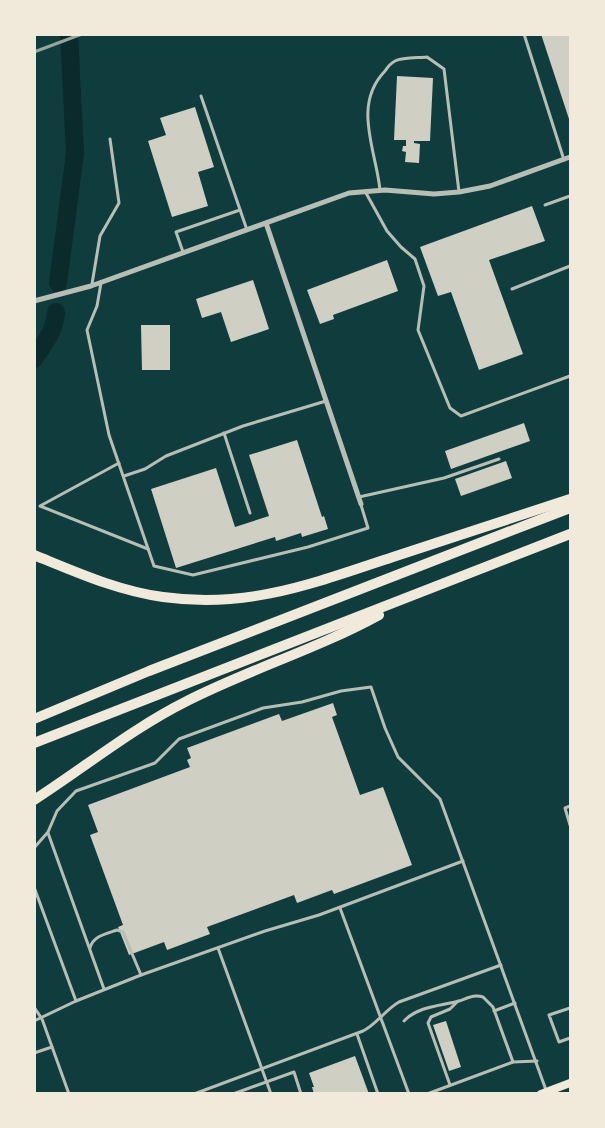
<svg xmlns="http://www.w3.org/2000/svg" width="605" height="1128" font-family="'Space Grotesk',sans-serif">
<rect width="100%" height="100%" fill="#0f3d3e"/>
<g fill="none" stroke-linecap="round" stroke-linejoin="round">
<!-- river -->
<g stroke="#0a2a2b" stroke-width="18">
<path d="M58,283L75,153L69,34"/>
<path d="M34,359C44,344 55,331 56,312"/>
</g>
</g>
<!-- building -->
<g fill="#cfcfc3">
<path d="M541,34H570V122Z"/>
<path d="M397,76L433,78L430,141H414V143L420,144L419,163L405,162L406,152L402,151L403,146H406V140H394Z"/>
<path d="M195,107L214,167L198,172L208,206L172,217L148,141L166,135L160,118Z"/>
<path d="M532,206L545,241L489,260L523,354L479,370L451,292L438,296L420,247Z"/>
<path d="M387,260L398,291L333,315L334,319L320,324L307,290Z"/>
<path d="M253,280L269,329L231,342L221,312L202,318L196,299Z"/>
<path d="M141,325H170V370H142Z"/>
<path d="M524,423L530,441L451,469L445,451Z"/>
<path d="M297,440L322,517L324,516L328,529L302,537L301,533L276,541L275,537L176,568L151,489L216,468L235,527L269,516L249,455Z"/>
<path d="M506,461L512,478L461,496L455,479Z"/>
<path d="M333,703L337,715L332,717L360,795L383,787L412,865L334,894L332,890L297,903L294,895L207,927L210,934L167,950L164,942L129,955L118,927L123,925L90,835L98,832L88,805L190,767L187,760L191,758L187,748L279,714L282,721Z"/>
<path d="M446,1021L461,1067L449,1071L433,1025Z"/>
<path d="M355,1056L369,1094H314L312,1087H314L309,1073Z"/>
</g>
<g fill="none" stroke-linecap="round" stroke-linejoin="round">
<!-- service -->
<g stroke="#b8beb3" stroke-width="3">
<path d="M524,34L564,160"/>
<path d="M201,96L247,230"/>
<path d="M380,190C376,150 352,105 385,71C387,68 391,63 395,61C403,57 418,58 427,57L444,69L459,192"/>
<path d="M366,193L387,231L401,247L415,259L424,286L418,330L450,408L461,416L570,376"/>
<path d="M545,205L570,196"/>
<path d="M183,252L176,232L240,210"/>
<path d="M101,283L97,306L87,330L109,435L154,566L193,575L308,547L368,528L361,505"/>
<path d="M92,284L100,236L119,203L110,139"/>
<path d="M512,289L570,266"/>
<path d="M224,433L250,513"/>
<path d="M119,463L40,506L148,549"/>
<path d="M124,476L145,469L166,456L243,426L326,401"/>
<path d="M359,497L444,478L499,459"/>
<path d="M570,806L565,808L570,825"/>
<path d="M48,833L104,989"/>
<path d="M34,848L48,832L57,811L76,791L155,763L179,739L263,708L302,702L341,691L371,687L385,728L398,757L440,799L546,1090"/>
<path d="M34,887L76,1001"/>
<path d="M340,908L409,1094"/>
<path d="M90,948C93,936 106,934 117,930L123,932L141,975"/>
<path d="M218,948L271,1094"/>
<path d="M34,1007L42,1019L69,1094"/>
<path d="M570,1008L549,1015L559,1042L570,1038"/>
<path d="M494,1011L515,1003"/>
<path d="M34,1021L76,1001L141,975L265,931L319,915L463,861"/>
<path d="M404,1021C418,1006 441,1006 459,1001C468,998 474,994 483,997L493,1007L513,1062L427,1094"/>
<path d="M357,1034L378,1094"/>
<path d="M34,1053L52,1047"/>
<path d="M513,1062L537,1061"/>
<path d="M450,1085L428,1023L431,1017L450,1009L458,1001"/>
<path d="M194,1094L363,1031C377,1024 385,1010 399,1002L501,965"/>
<path d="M233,1094L294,1072L301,1094"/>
</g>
<!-- minor -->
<g stroke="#b8beb3" stroke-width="5">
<path d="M266,223L361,504"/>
<path d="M34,301L91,286L349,193L385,190L434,194L459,192L490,186L570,157"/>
</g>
<!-- secondary -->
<path stroke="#f1e9da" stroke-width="8" d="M541,1094L570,1083"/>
<!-- motorway -->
<g stroke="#f1e9da" stroke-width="10">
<path d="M34,555C76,572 118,591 163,597C249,609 314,583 393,557C452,538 511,518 570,499"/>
<path d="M34,719L149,671L570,508"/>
<path d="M34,743L570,534"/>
<path d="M34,800C85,767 133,728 187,701C250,669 317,649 379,615"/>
</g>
<!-- rail -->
<path stroke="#97a49c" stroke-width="3" d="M34,52L82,34"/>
</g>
<!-- border -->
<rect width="605" height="1128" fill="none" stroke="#f1e9da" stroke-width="72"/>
</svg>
